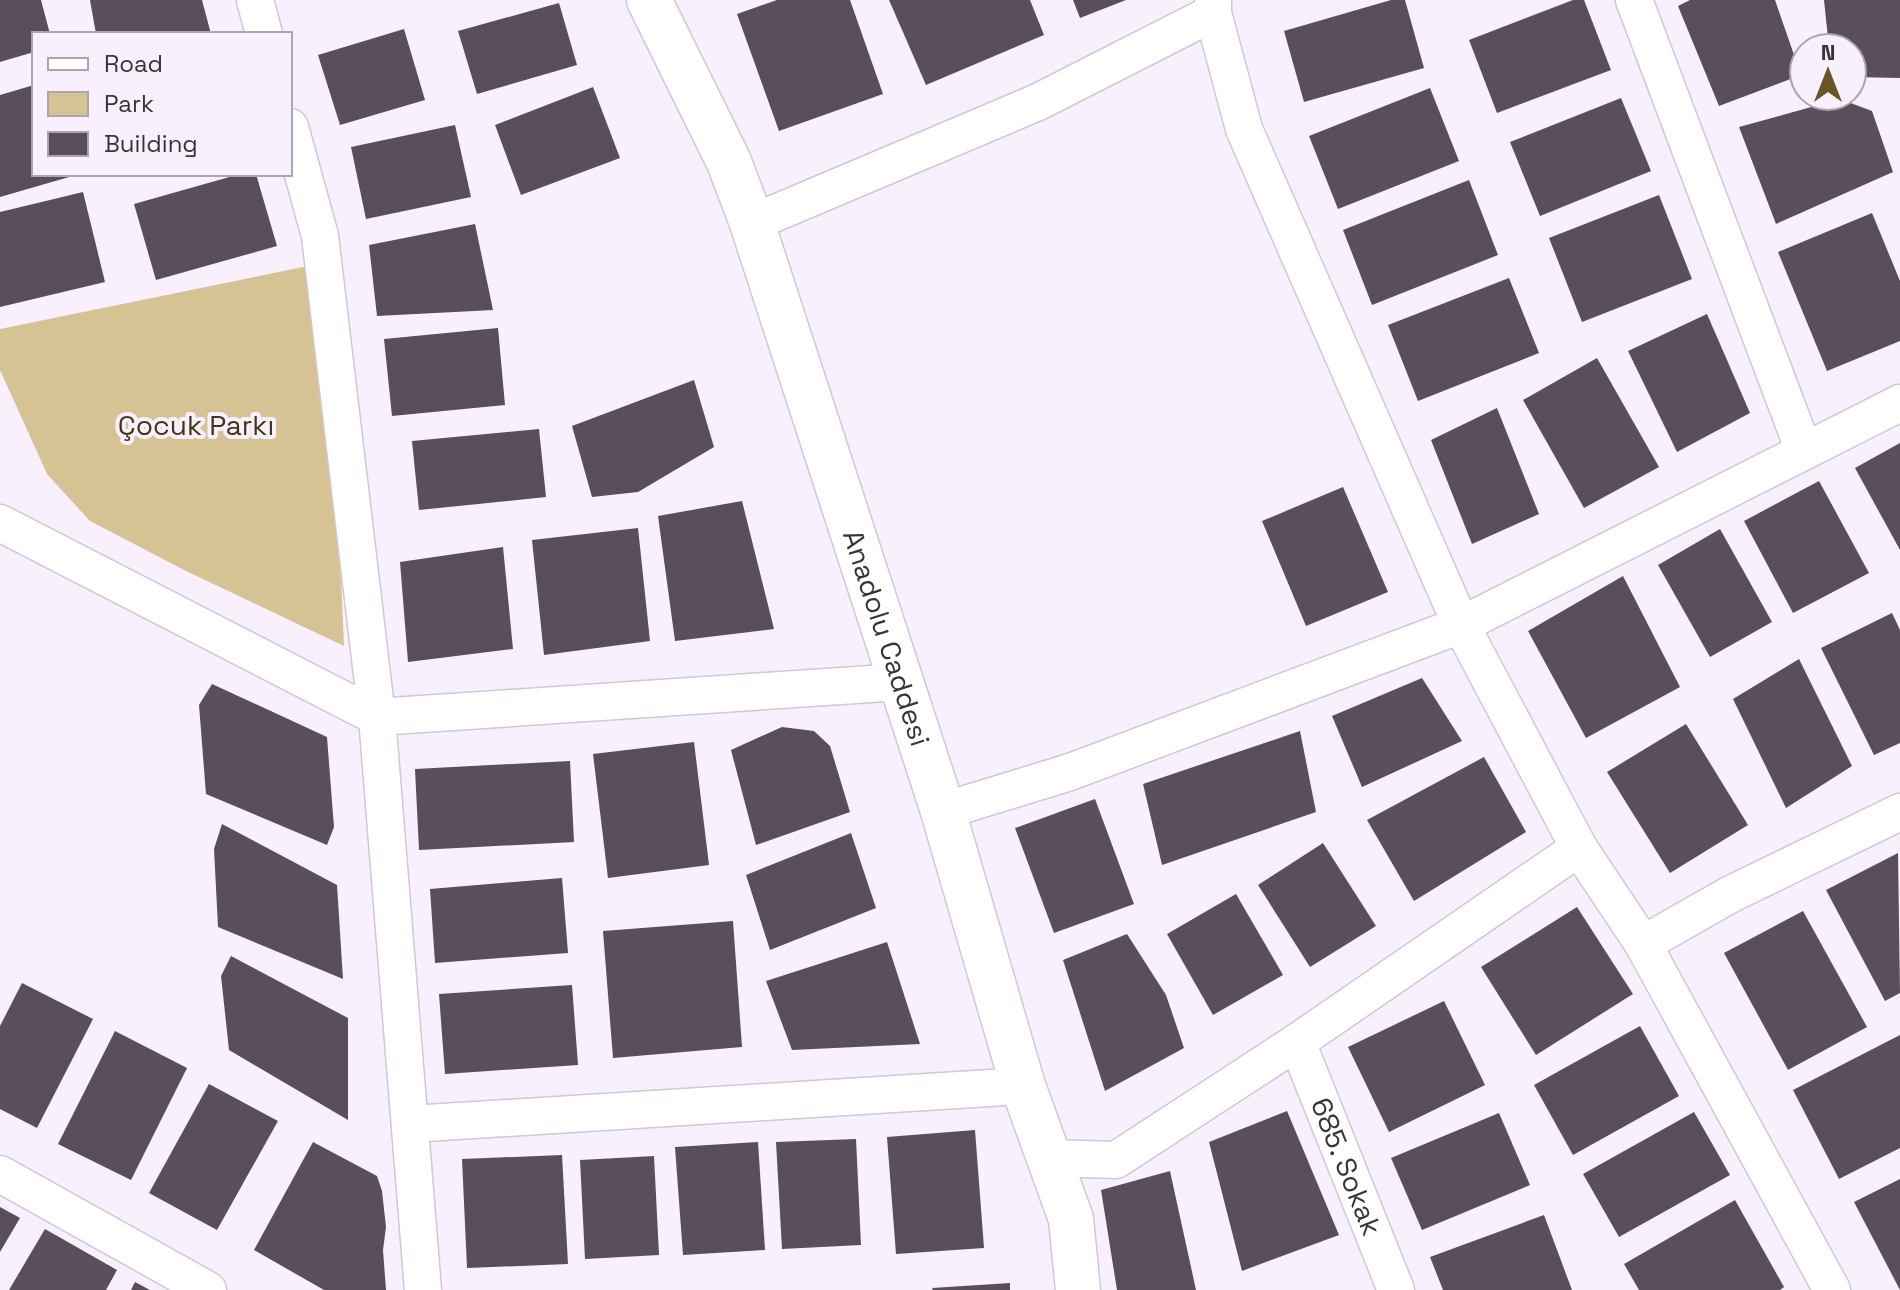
<svg xmlns="http://www.w3.org/2000/svg" width="1900" height="1290" font-family="'Space Grotesk',sans-serif">
<rect width="100%" height="100%" fill="#f9f0fd"/>
<!-- green -->
<path fill="#d5c394" d="M313,265L335,445L344,646L186,571L90,521L47,474L0,370V329Z"/>
<!-- building -->
<g fill="#584e5c">
<path d="M0,0H41L50,34H34V52L0,62Z"/>
<path d="M90,0H202L211,34H96Z"/>
<path d="M777,0H850L883,94L779,131L737,14Z"/>
<path d="M889,0H1030L1044,35L926,85Z"/>
<path d="M1073,0H1126L1080,18Z"/>
<path d="M1391,0H1405L1424,68L1304,102L1284,31Z"/>
<path d="M1573,0H1584L1611,70L1497,113L1469,40Z"/>
<path d="M1690,0H1775L1801,75L1719,106L1678,6Z"/>
<path d="M1824,0H1900V78L1852,77V48H1829Z"/>
<path d="M559,3L577,65L477,94L458,31Z"/>
<path d="M404,29L425,100L340,125L318,55Z"/>
<path d="M34,85V174L76,175L0,197V95Z"/>
<path d="M593,87L620,158L521,195L495,125Z"/>
<path d="M1430,88L1459,161L1338,209L1309,136Z"/>
<path d="M1621,98L1651,171L1540,216L1510,142Z"/>
<path d="M1840,99L1872,111L1893,172L1776,224L1739,127Z"/>
<path d="M455,125L471,197L366,219L351,147Z"/>
<path d="M240,174H256L277,246L156,280L134,204Z"/>
<path d="M1469,180L1498,255L1372,305L1343,230Z"/>
<path d="M83,192L105,282L0,307V212Z"/>
<path d="M1659,195L1692,279L1582,322L1549,238Z"/>
<path d="M1872,213L1900,281V341L1827,371L1778,252Z"/>
<path d="M475,224L493,310L377,316L369,245Z"/>
<path d="M1509,278L1539,353L1418,401L1388,325Z"/>
<path d="M1707,314L1750,413L1677,452L1628,351Z"/>
<path d="M498,328L505,405L392,416L384,339Z"/>
<path d="M1597,358L1659,467L1584,508L1523,400Z"/>
<path d="M694,380L714,447L638,492L592,497L572,426Z"/>
<path d="M1497,408L1539,514L1472,544L1431,440Z"/>
<path d="M539,429L546,497L419,510L412,441Z"/>
<path d="M1900,443V550L1855,468Z"/>
<path d="M1819,481L1869,573L1793,613L1744,521Z"/>
<path d="M1343,487L1388,592L1306,626L1262,521Z"/>
<path d="M742,501L774,629L675,641L658,516Z"/>
<path d="M638,528L650,641L544,655L532,540Z"/>
<path d="M1720,529L1772,622L1710,657L1658,565Z"/>
<path d="M503,547L513,649L408,662L400,562Z"/>
<path d="M1623,576L1680,687L1586,738L1528,631Z"/>
<path d="M1892,613L1900,630V743L1874,755L1821,648Z"/>
<path d="M1799,659L1852,766L1786,808L1733,699Z"/>
<path d="M1422,678L1462,741L1362,787L1332,716Z"/>
<path d="M212,684L327,737L334,827L327,845L206,794L199,705Z"/>
<path d="M1686,724L1748,825L1670,873L1607,772Z"/>
<path d="M782,727L814,731L830,746L850,812L756,845L731,750Z"/>
<path d="M1300,731L1316,812L1162,865L1143,784Z"/>
<path d="M694,742L709,865L608,878L593,754Z"/>
<path d="M1484,757L1526,832L1414,901L1367,820Z"/>
<path d="M570,761L574,842L419,850L415,769Z"/>
<path d="M1095,799L1134,904L1054,933L1015,828Z"/>
<path d="M222,824L337,885L343,979L218,927L214,849Z"/>
<path d="M851,833L876,908L770,950L746,875Z"/>
<path d="M1323,843L1376,926L1310,967L1258,885Z"/>
<path d="M1898,853L1900,993L1885,1001L1826,890Z"/>
<path d="M562,878L568,953L435,963L430,889Z"/>
<path d="M1236,894L1283,975L1213,1015L1167,934Z"/>
<path d="M1577,907L1633,994L1536,1055L1481,967Z"/>
<path d="M1803,911L1867,1027L1788,1070L1724,953Z"/>
<path d="M733,921L742,1047L613,1058L603,931Z"/>
<path d="M1127,934L1166,995L1184,1048L1105,1091L1063,960Z"/>
<path d="M887,942L920,1044L792,1050L766,981Z"/>
<path d="M231,956L348,1018V1120L229,1050L221,976Z"/>
<path d="M22,983L93,1019L37,1128L0,1109V1026Z"/>
<path d="M572,985L578,1065L445,1074L439,994Z"/>
<path d="M1444,1001L1485,1085L1389,1132L1348,1047Z"/>
<path d="M1640,1026L1679,1096L1573,1155L1534,1085Z"/>
<path d="M115,1031L187,1068L131,1180L58,1144Z"/>
<path d="M1900,1035V1148L1839,1179L1793,1090Z"/>
<path d="M209,1084L278,1121L217,1230L149,1193Z"/>
<path d="M1287,1111L1339,1235L1242,1271L1209,1142Z"/>
<path d="M1694,1112L1730,1175L1619,1237L1583,1174Z"/>
<path d="M1499,1113L1530,1185L1422,1230L1391,1158Z"/>
<path d="M975,1130L984,1248L896,1254L887,1137Z"/>
<path d="M856,1139L861,1245L782,1249L776,1142Z"/>
<path d="M313,1142L377,1176L382,1191L386,1227L383,1250L386,1290H324L254,1250Z"/>
<path d="M758,1142L765,1250L683,1255L675,1147Z"/>
<path d="M562,1155L568,1264L467,1268L462,1159Z"/>
<path d="M654,1156L659,1255L585,1259L580,1160Z"/>
<path d="M1170,1171L1196,1290H1117L1101,1190Z"/>
<path d="M1900,1179V1290L1854,1202Z"/>
<path d="M1735,1200L1784,1287L1780,1290H1639L1624,1264Z"/>
<path d="M0,1207L20,1218L0,1252Z"/>
<path d="M1544,1215L1572,1290H1443L1430,1257Z"/>
<path d="M45,1229L117,1270L106,1290H9Z"/>
<path d="M135,1282L150,1290H131Z"/>
<path d="M1010,1283V1290H933L932,1288Z"/>
</g>
<g fill="none" stroke-linecap="round" stroke-linejoin="round">
<defs>
<g id="minor">
<path d="M255,0L264,34"/>
<path d="M1213,0V13L1244,129L1461,625L1579,848L1643,944L1832,1290"/>
<path d="M1634,0L1804,451"/>
<path d="M290,127L320,236L377,717L423,1290"/>
<path d="M752,223L1038,102L1213,13"/>
<path d="M0,523L377,717L901,682"/>
<path d="M943,811L1070,772L1461,625L1900,403"/>
<path d="M1643,944L1731,894L1900,812"/>
<path id="s1" d="M1297,1042L1396,1290"/>
<path d="M410,1124L1023,1086"/>
<path d="M1050,1158L1116,1160L1297,1042L1579,848"/>
<path d="M0,1174L208,1290"/>
</g>
<g id="tertiary">
<path id="s2" d="M649,0L729,162L752,223L943,811L1023,1086L1071,1219L1078,1290"/>
</g>
</defs>
<!-- minor casing -->
<use href="#minor" stroke="#d2c6d7" stroke-width="39"/>
<!-- tertiary casing -->
<use href="#tertiary" stroke="#d2c6d7" stroke-width="47"/>
<!-- minor -->
<use href="#minor" stroke="#fff" stroke-width="36"/>
<!-- tertiary -->
<use href="#tertiary" stroke="#fff" stroke-width="44"/>
</g>
<g text-anchor="middle" dominant-baseline="central" stroke-width="8" stroke-linejoin="round" paint-order="stroke">
<!-- park labels -->
<g font-size="28" fill="#443713" stroke="#f9f0fd">
<text x="196" y="425">Çocuk Parkı</text>
</g>
<!-- street labels -->
<g font-size="28" fill="#38343a" stroke="#f9f0fd">
<text stroke="none"><textPath href="#s2" startOffset="682">Anadolu Caddesi</textPath></text>
<text stroke="none"><textPath href="#s1" startOffset="134">685. Sokak</textPath></text>
</g>
</g>
<!-- legend -->
<rect x="32" y="32" width="260" height="144" fill="#f9f0fd" stroke="#aca5af" stroke-width="2"/>
<rect x="48" y="58" width="40" height="12" fill="#ffffff" stroke="#aca5af" stroke-width="2"/>
<text x="104" y="72" font-size="24" fill="#38343a">Road</text>
<rect x="48" y="92" width="40" height="24" fill="#d5c394" stroke="#aca5af" stroke-width="2"/>
<text x="104" y="112" font-size="24" fill="#38343a">Park</text>
<rect x="48" y="132" width="40" height="24" fill="#584e5c" stroke="#aca5af" stroke-width="2"/>
<text x="104" y="152" font-size="24" fill="#38343a">Building</text>
<!-- north arrow -->
<g transform="translate(1828 72)"><circle r="38" fill="#f9f0fd" stroke="#aca5af" stroke-width="2"/>
<path d="M0-6L14 30L0 20L-14 30Z" fill="#685624"/>
<text y="-12" font-size="22" font-weight="bold" text-anchor="middle" fill="#38343a">N</text>
</g>
</svg>
